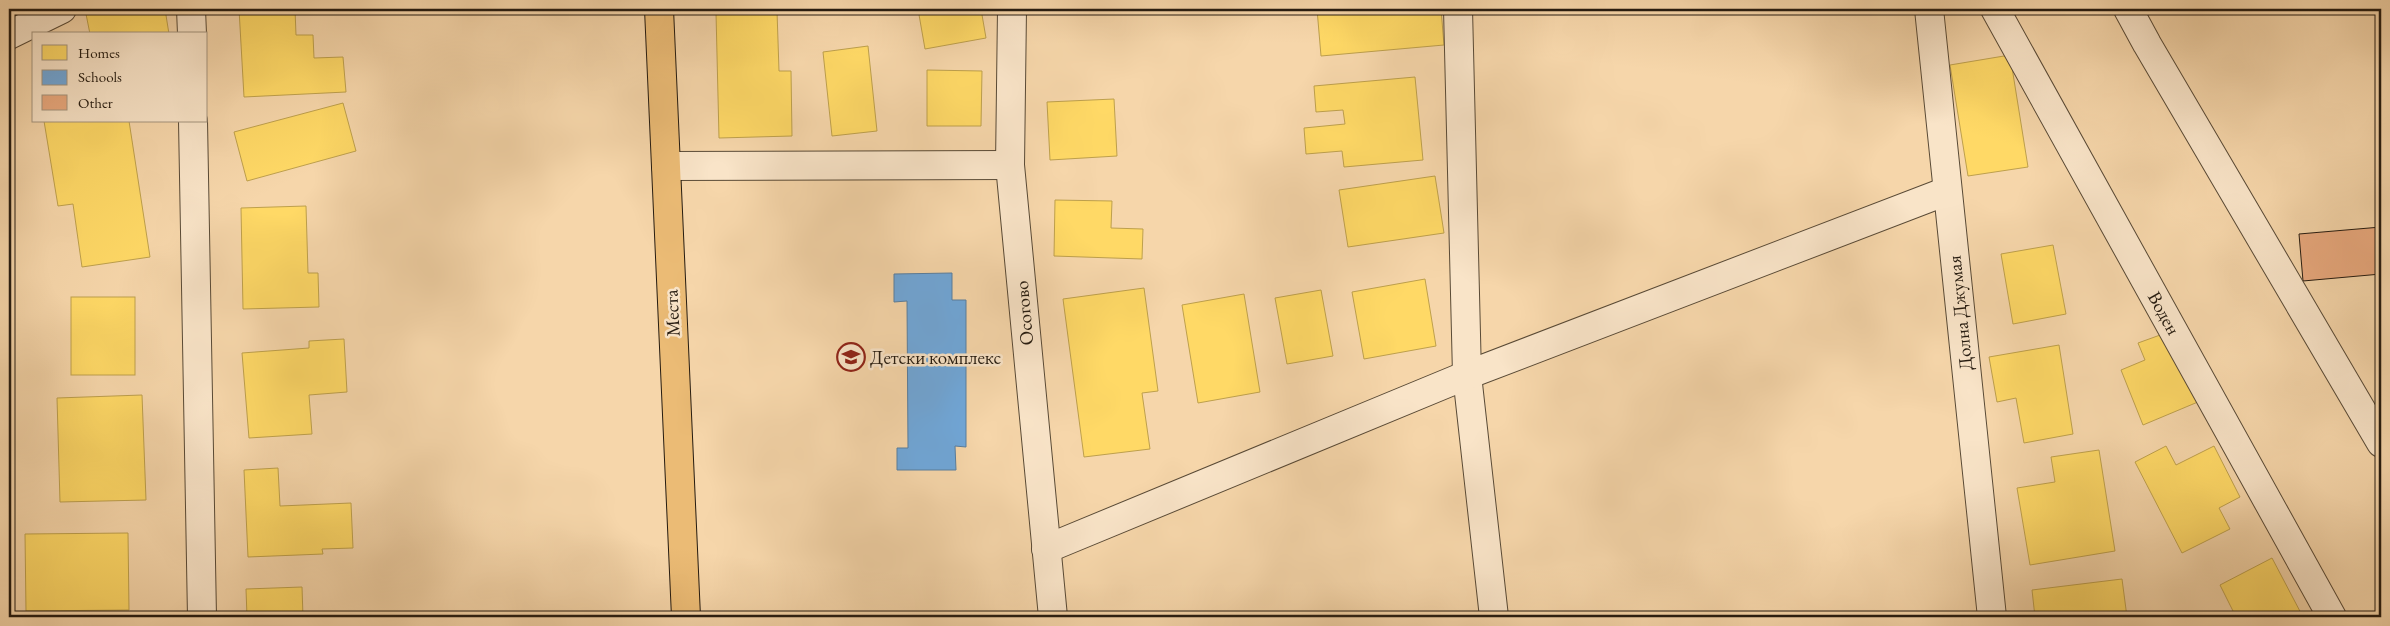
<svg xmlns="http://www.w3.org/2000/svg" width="2390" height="626" font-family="'EB Garamond',serif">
<rect width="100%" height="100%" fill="#f6d6aa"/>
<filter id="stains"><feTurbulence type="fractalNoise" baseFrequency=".004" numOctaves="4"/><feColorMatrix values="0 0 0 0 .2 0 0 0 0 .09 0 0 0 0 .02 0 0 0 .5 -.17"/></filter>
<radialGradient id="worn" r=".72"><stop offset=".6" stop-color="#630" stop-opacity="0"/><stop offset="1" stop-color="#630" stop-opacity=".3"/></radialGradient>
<!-- homes -->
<g fill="#ffd966" stroke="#bea04c">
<path d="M85,9H165L169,34H90Z"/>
<path d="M239,9H295L296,35H313L314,58L343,57L346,92L244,97Z"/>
<path d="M918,9H981L986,38L925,49Z"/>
<path d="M1317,9H1441L1444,45L1321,56Z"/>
<path d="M777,11L779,71H791L792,136L719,138L716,13Z"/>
<path d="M868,46L877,131L832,136L823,52Z"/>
<path d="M2010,55L2028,167L1968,176L1950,65Z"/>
<path d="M927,70L982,71L981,126H927Z"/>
<path d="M1415,77L1423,160L1344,167L1342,151L1306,154L1304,128L1345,124L1343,110L1316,112L1314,86Z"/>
<path d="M1114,99L1117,156L1050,160L1047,102Z"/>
<path d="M343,103L356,151L247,181L234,132Z"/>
<path d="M44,121H129L150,257L82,267L73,204L58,206Z"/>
<path d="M1435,176L1444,233L1348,247L1339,190Z"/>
<path d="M1055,200L1112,201L1111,228L1143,229L1142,259L1054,256Z"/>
<path d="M306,206L308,273H318L319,307L243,309L241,208Z"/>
<path d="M2053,245L2066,314L2013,324L2001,254Z"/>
<path d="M1425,279L1436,346L1364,359L1352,292Z"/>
<path d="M1144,288L1158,391L1142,393L1150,449L1084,457L1063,299Z"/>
<path d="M1321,290L1333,356L1287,364L1275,298Z"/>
<path d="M1244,294L1260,392L1198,403L1182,305Z"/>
<rect x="71" y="297" width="64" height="78"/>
<path d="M2174,330L2205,399L2143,425L2121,370L2145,360L2138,343Z"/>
<path d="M344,339L347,392L309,395L312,434L249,438L242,353L309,348V341Z"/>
<path d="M2059,345L2073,434L2024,443L2016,398L1997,402L1989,357Z"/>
<path d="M142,395L146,500L60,502L57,398Z"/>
<path d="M2166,446L2176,465L2214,446L2240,497L2219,508L2230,529L2182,553L2135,462Z"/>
<path d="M2099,450L2115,551L2030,565L2017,488L2055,482L2051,457Z"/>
<path d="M278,468L280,506L351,503L353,548L322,549L323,554L248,557L244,470Z"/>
<path d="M128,533L129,610L26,611L25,534Z"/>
<path d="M2272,558L2303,617H2236L2220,585Z"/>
<path d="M2122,579L2127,617H2035L2032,590Z"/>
<path d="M302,587L303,617H247L246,589Z"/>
</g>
<!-- schools -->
<path fill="#6fa8dc" stroke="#597e9f" d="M952,273V300H966V447L955,446L956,470H897V448H908L907,301L894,302V274Z"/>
<!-- building -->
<path fill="#e9a97e" stroke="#251b10" d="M2381,227V274L2303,281L2299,234Z"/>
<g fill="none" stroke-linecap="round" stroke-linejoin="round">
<defs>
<g id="minor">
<path d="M191,9L192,34"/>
<path d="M1012,9L1010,165L1053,617"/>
<path d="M1458,9L1467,375L1494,617"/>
<path d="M1929,9L1992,617"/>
<path d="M1995,9L2332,617"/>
<path d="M2128,9L2147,44L2381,443"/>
<path d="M9,35L62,9"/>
<path d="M193,121L202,617"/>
<path d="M666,166L1010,165"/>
<path d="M1046,549L1467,375L1947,191"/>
</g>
<path id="major" d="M659,9L686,617"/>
</defs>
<!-- minor casing -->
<use href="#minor" stroke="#594a36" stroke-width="30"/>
<!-- major casing -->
<use href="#major" stroke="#251b10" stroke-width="30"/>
<!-- minor -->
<use href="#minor" stroke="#f9e4c8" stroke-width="28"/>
<!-- major -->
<use href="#major" stroke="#ebbb75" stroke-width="28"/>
</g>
<!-- icons -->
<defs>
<symbol id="school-ring" viewBox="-11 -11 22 22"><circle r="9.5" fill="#f9e4c8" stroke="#8f2418" stroke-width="1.5"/><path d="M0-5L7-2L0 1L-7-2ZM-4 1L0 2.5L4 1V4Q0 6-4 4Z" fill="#8f2418"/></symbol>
</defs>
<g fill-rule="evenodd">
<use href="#school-ring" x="835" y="341" width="32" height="32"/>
</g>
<g text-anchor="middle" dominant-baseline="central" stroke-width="5" stroke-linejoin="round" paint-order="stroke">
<!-- street labels -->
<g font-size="19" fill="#251b10" stroke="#f9e4c8">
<text transform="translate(672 313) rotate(-93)">Места</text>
<text transform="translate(1024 313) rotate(-95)">Осогово</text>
<text transform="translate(1960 313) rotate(-96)">Долна Джумая</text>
<text transform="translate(2164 313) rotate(61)">Воден</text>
</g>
<!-- poi labels -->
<g font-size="19" fill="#251b10" stroke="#f9e4c8" text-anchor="start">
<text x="870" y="357">Детски комплекс</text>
</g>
</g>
<!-- margin -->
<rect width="2390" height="626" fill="none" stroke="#f6d6aa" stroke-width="30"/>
<rect x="10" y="10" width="2370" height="606" fill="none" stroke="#251b10" stroke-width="2.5"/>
<rect x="15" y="15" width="2360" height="596" fill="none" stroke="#251b10"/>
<!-- legend -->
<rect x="32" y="32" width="175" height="90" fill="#f9e4c8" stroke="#a4947e"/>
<rect x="42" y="45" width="25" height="15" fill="#ffd966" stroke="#a4947e"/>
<text x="78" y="58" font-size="15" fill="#251b10">Homes</text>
<rect x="42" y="70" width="25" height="15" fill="#6fa8dc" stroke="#a4947e"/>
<text x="78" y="82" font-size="15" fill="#251b10">Schools</text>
<rect x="42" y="95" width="25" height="15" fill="#e9a97e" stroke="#a4947e"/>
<text x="78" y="108" font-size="15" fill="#251b10">Other</text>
<rect width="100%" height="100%" filter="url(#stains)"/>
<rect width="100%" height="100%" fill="url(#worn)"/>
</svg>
